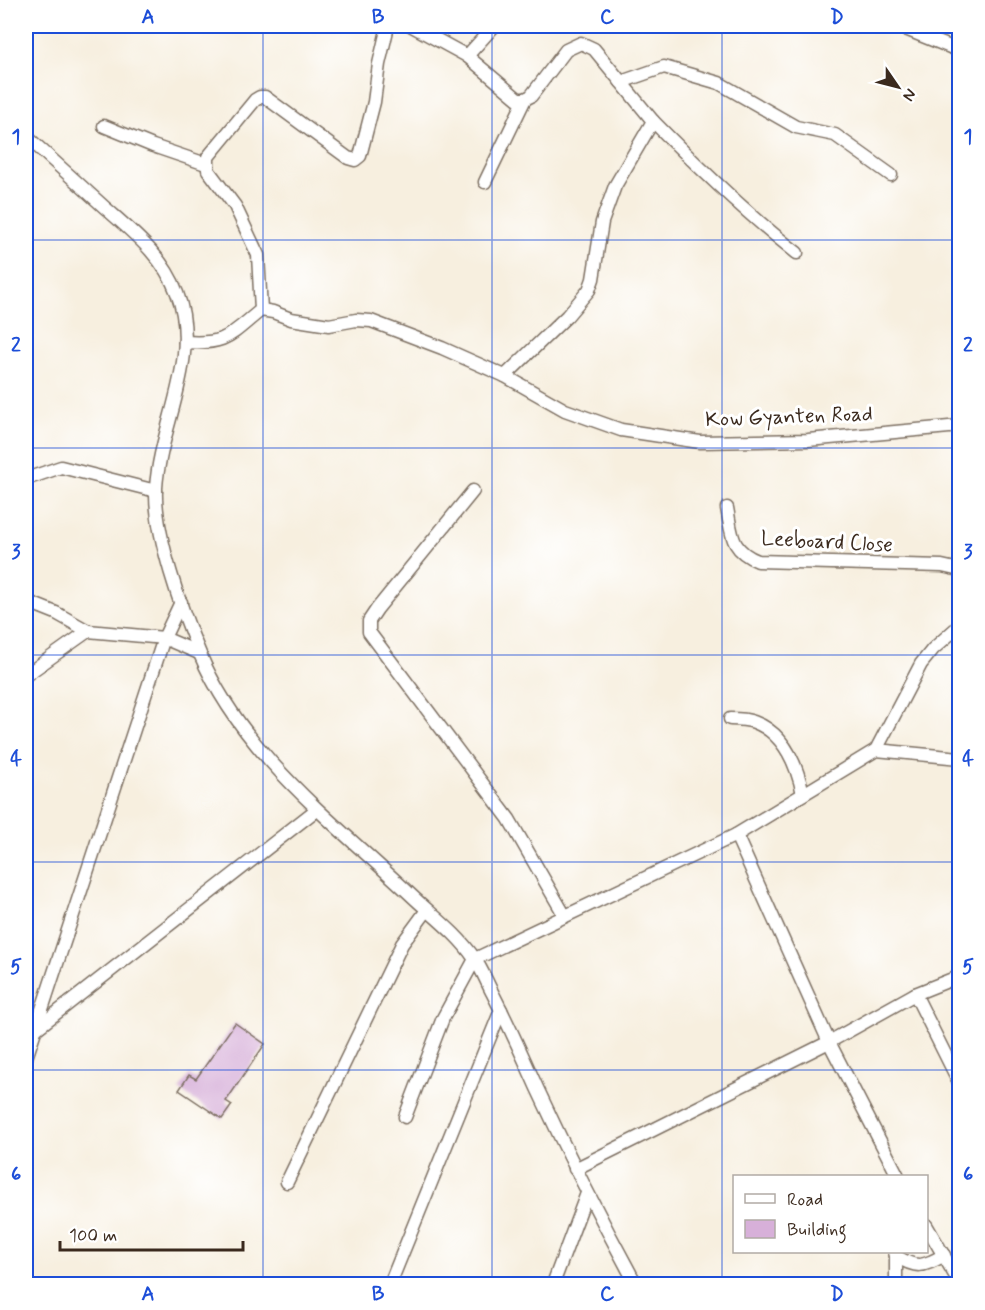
<svg xmlns="http://www.w3.org/2000/svg" width="985" height="1310" font-family="Mynerve,sans-serif">
<rect width="100%" height="100%" fill="#fff"/>
<filter id="ink" filterUnits="userSpaceOnUse"><feTurbulence type="fractalNoise" baseFrequency=".0167" numOctaves="2"/><feDisplacementMap in="SourceGraphic" scale="12" xChannelSelector="R" yChannelSelector="G"/><feConvolveMatrix kernelMatrix="1 2 1 2 8 2 1 2 1" color-interpolation-filters="sRGB"/></filter>
<filter id="wash" filterUnits="userSpaceOnUse"><feTurbulence type="fractalNoise" baseFrequency=".008" numOctaves="4" result="noise"/><feDisplacementMap in="SourceGraphic" scale="24" xChannelSelector="R" yChannelSelector="G"/><feGaussianBlur stdDeviation="1.35" result="paint"/><feColorMatrix in="noise" values="0 0 0 0 0 0 0 0 0 0 0 0 0 0 0 0 0 1.4 0 .05"/><feComposite in="paint" operator="in"/></filter>
<g filter="url(#wash)">
<rect width="100%" height="100%" fill="#f7efdf"/>
<g id="blocks">
<!-- building -->
<path fill="#d7b0d9" d="M235,1023L265,1044L226,1101L232,1105L222,1119L179,1090L189,1075L196,1079Z"/>
</g>
</g>
<g filter="url(#ink)">
<use href="#blocks" fill-opacity="0" stroke="#7d6f62" stroke-width="1.5"/>
<g fill="none" stroke-linecap="round" stroke-linejoin="round">
<defs>
<g id="street">
<path d="M412,26L467,56L518,99H525L531,96L566,50L581,43L594,49L653,121L615,186L602,222L593,279L589,290L567,316L505,376L565,410L621,430L700,442L808,440L960,426"/>
<path d="M898,26L960,51"/>
<path d="M467,56L494,26"/>
<path d="M621,82L664,67L719,83L796,127L835,135L891,175"/>
<path d="M653,121C699,168 746,213 797,253"/>
<path d="M104,126L153,146L206,164"/>
<path d="M26,136C51,159 77,182 102,205C131,231 163,255 177,293C202,357 160,424 156,488C154,533 182,612 200,654C242,754 334,822 411,895C432,915 458,934 474,958C482,969 487,983 493,994C509,1025 523,1057 537,1088C568,1155 601,1220 636,1284"/>
<path d="M485,182L525,99"/>
<path d="M261,310L258,255L235,206L208,170V157L255,100L260,97H265L348,158L355,160L360,156L374,102L379,64L388,26"/>
<path d="M185,342C227,345 230,335 261,310L273,312L291,319L329,325L356,320L371,321L442,348L505,376"/>
<path d="M26,479L61,467L156,491"/>
<path d="M473,491L377,609L369,621V632L509,819L565,916"/>
<path d="M727,508C732,534 730,550 758,561L942,566L960,570"/>
<path d="M26,601L56,613L88,631"/>
<path d="M26,675L88,631L164,638L199,653"/>
<path d="M730,719C737,719 746,719 754,722C784,733 797,765 803,794"/>
<path d="M876,750L960,758"/>
<path d="M736,835L876,750L921,664L933,649L960,625"/>
<path d="M915,994L960,1084"/>
<path d="M36,1029L316,810"/>
<path d="M26,1058L164,638L181,602"/>
<path d="M405,1117L443,1018L475,959L736,835L829,1042L898,1176"/>
<path d="M575,1169L829,1042L915,994L960,976"/>
<path d="M287,1182L402,944L427,910"/>
<path d="M926,1225L955,1275H960"/>
<path d="M895,1252L896,1256C916,1269 924,1267 944,1255"/>
<path d="M896,1256V1284"/>
<path d="M390,1284L501,1010"/>
<path d="M553,1284L587,1193"/>
</g>
</defs>
<!-- street casing -->
<use href="#street" stroke="#7d6f62" stroke-width="15"/>
<!-- street -->
<use href="#street" stroke="#fff" stroke-width="12"/>
</g>
</g>
<!-- grid -->
<path fill="none" stroke="#1d4ed8" stroke-width="1.5" stroke-opacity="0.55" d="M263,26V1284M492,26V1284M722,26V1284M26,240H960M26,448H960M26,655H960M26,862H960M26,1070H960"/>
<g text-anchor="middle" dominant-baseline="central" stroke-width="6" stroke-linejoin="round" paint-order="stroke">
<!-- street labels -->
<g font-size="21" fill="#3b2a1e" stroke="#fff">
<text transform="translate(789 417) rotate(-2)">Kow Gyanten Road</text>
<text transform="translate(827 542) rotate(3)">Leeboard Close</text>
</g>
</g>
<!-- margin -->
<rect width="985" height="1310" fill="none" stroke="#fff" stroke-width="66"/>
<!-- legend -->
<rect x="733" y="1175" width="195" height="78" fill="#ffffff" stroke="#b1aaa5" stroke-width="1.5"/>
<rect x="745" y="1194" width="30" height="9" fill="#ffffff" stroke="#b1aaa5" stroke-width="1.5"/>
<text x="787" y="1205" font-size="18" fill="#3b2a1e">Road</text>
<rect x="745" y="1220" width="30" height="18" fill="#d7b0d9" stroke="#b1aaa5" stroke-width="1.5"/>
<text x="787" y="1235" font-size="18" fill="#3b2a1e">Building</text>
<!-- north arrow -->
<g transform="translate(898 87) rotate(125)" stroke="#ffffff" stroke-width="4.5" paint-order="stroke">
<path d="M0-4.5L10 22L0 15L-10 22Z" fill="#3b2a1e"/>
<text y="-9" font-size="16" font-weight="bold" text-anchor="middle" fill="#3b2a1e">N</text>
</g>
<!-- scale -->
<path d="M60 1241v9h183v-9" fill="none" stroke="#3b2a1e" stroke-width="3"/>
<text x="69" y="1241" font-size="18" fill="#3b2a1e" stroke="#ffffff" stroke-width="4.5" paint-order="stroke">100 m</text>
<rect x="33" y="33" width="919" height="1244" fill="none" stroke="#1d4ed8" stroke-width="2"/>
<g font-size="20" text-anchor="middle" font-weight="bold" fill="#1d4ed8">
<text x="148" y="23">A</text>
<text x="378" y="23">B</text>
<text x="607" y="23">C</text>
<text x="837" y="23">D</text>
<text x="16" y="143">1</text>
<text x="968" y="143">1</text>
<text x="16" y="351">2</text>
<text x="968" y="351">2</text>
<text x="16" y="558">3</text>
<text x="968" y="558">3</text>
<text x="16" y="765">4</text>
<text x="968" y="765">4</text>
<text x="16" y="973">5</text>
<text x="968" y="973">5</text>
<text x="16" y="1180">6</text>
<text x="968" y="1180">6</text>
<text x="148" y="1300">A</text>
<text x="378" y="1300">B</text>
<text x="607" y="1300">C</text>
<text x="837" y="1300">D</text>
</g>
</svg>
